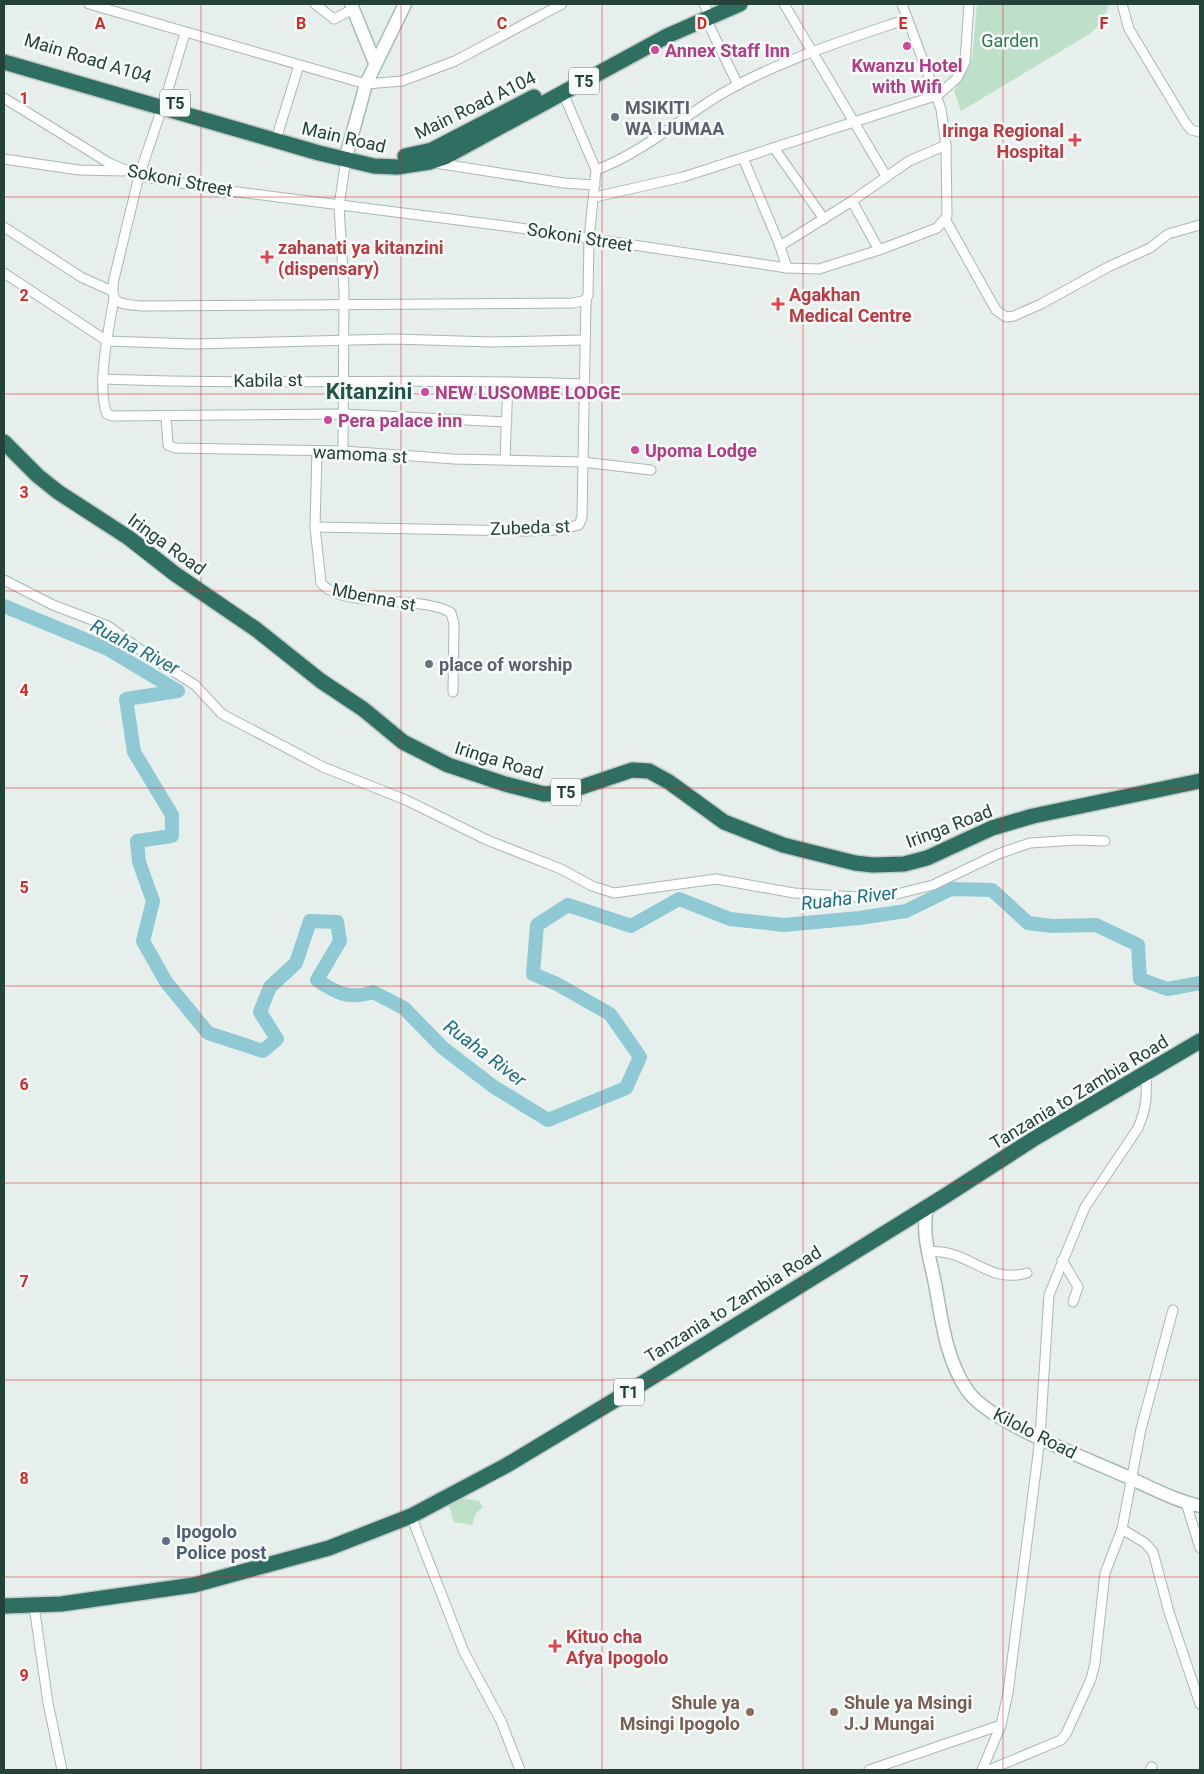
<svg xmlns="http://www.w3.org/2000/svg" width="1204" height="1774" font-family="Roboto,sans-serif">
<rect width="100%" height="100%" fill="#e6efeb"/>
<!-- green -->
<g fill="#bfe0c8">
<path d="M977,4H1109L1104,19L1091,33L961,111L954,91L972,58Z"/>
<path d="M461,1498L479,1501L483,1507L476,1513L472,1525L454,1522L448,1503Z"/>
</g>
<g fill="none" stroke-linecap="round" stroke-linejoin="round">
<!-- river -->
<path stroke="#8ec9d4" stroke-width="14" d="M4,606L108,649L178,691L126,699L134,752L172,815V836L137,841L139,862L153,901L143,941L166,982L208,1033L263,1051L277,1039L260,1012L270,987L296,963L310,921L337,922L340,941L317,980C336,993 350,1000 373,992L404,1008L443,1048L494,1087L548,1120L626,1088L640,1057L610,1014L557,984L533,974L537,925L568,905L631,926L679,899L730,919L784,925L859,918L906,911L951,889L992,890L1028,923L1052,926L1096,925L1138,945L1140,979L1167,989L1200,983"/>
<defs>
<g id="street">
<path d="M89,4L366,84L402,81L455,61L562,4"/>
<path d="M315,4L334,19L353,9"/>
<path d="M704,4L706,8"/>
<path d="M784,4L886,176"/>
<path d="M1122,4L1129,29L1185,122L1191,130L1200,132"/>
<path d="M706,19L738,85"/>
<path d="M4,98L109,163L139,176L222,190L513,227L787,268L819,269L879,250L937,228L947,216L946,145L941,109L902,4"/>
<path d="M165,100L185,33"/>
<path d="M162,108L139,176L114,279C109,305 120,304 142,306L573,303L586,300L588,295L589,239L596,170L563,93"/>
<path d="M278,133L299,65"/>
<path d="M774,148L824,219"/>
<path d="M743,158L780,246"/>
<path d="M4,159L79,170L123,171"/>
<path d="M435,163L564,183L595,185"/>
<path d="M596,170C642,153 681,118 723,93C780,60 845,40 907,19"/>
<path d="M595,197L683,177L938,95L957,78L965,62L969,4"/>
<path d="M852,201L879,250"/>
<path d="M945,219L996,310L1006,317L1014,316L1041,304L1108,267L1150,248L1168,234L1200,225"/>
<path d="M4,227L81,277L112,291"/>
<path d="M787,268L780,246L852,201L909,161L946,145"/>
<path d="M4,273L107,341L192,344L393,339L492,342L584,340"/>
<path d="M114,298C109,328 96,387 107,414L112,416L344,414L507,422"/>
<path d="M103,379C263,386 423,377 583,384"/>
<path d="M166,416L168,445L175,448L343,451L454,459L582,462L651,470"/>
<path d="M343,451L344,290L339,206L346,159"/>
<path d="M317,452L315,527L321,583C341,609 426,595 451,613L454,624L453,692"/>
<path d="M505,459L508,382"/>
<path d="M315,527L527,531L555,530L579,525L582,517L586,300"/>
<path d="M4,580L53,605L108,626L146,654L195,685L222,714L323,767L406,800L487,840L561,869L592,886L614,893L716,879L794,893L856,897L893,895L933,885L998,854L1030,843L1077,840L1105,841"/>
<path d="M927,1252C969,1247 986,1285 1027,1273"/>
<path d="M1062,1260L1078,1287L1073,1302"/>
<path d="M1186,1503L1200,1548"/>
<path d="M411,1516L464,1652L501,1721L520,1770"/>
<path d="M1122,1529L1145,1543L1153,1552L1169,1612L1200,1704"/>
<path d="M34,1606L48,1703L62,1770"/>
<path d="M869,1770L1001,1725"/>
<path d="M982,1770L1001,1725L1008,1693L1040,1438L1049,1295L1085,1207L1138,1128C1147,1107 1147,1096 1146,1073"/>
<path d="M989,1770L1061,1740L1066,1734L1091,1679L1095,1663L1105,1573L1122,1529L1141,1429L1173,1310"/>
<path d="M1150,1770L1152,1767"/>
</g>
<g id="secondary">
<path d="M351,4L375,63"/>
<path d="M347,153L366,84L405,4"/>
<path d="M927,1207C921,1237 931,1260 936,1289C942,1323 947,1361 967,1390C988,1422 1086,1458 1123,1475C1148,1486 1173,1500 1200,1506"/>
</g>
<g id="highway">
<path d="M4,62L319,153L374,166L397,167L430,162L445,157L667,36L740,4"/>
<path d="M405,156L432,150L534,97"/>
<path d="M4,442L38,476L58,492L129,538L175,574L257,630L321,681L363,709L403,742L448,765L505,784L544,794L558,793L573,790L632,770L649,771L669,782L724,822L783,845L855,863L873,865L904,864L927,858L992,828L1033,816L1200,781"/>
<path d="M4,1606L61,1604L194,1585L329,1548L411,1516L507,1465L625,1394L945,1196L1035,1138L1200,1041"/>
</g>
</defs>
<!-- street casing -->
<use href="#street" stroke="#a8b8b2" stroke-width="11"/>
<!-- secondary casing -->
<use href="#secondary" stroke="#a4bbb3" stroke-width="15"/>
<!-- highway casing -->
<use href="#highway" stroke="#c2cac8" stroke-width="18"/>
<!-- street -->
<use href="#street" stroke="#fff" stroke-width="9"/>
<!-- secondary -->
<use href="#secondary" stroke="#fff" stroke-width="12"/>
<!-- highway -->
<use href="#highway" stroke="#2f6f62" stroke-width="15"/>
</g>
<!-- grid -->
<path fill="none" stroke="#d62828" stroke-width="1" stroke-opacity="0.55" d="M201,4V1770M401,4V1770M602,4V1770M803,4V1770M1003,4V1770M4,197H1200M4,394H1200M4,591H1200M4,788H1200M4,986H1200M4,1183H1200M4,1380H1200M4,1577H1200"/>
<!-- markers -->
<g fill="#d1479c" stroke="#f7fbf9" stroke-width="2">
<circle cx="907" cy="46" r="5"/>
<circle cx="655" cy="50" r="5"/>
<circle cx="425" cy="392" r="5"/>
<circle cx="328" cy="420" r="5"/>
<circle cx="635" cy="450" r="5"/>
</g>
<g fill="#6b7280" stroke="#f7fbf9" stroke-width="2">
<circle cx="615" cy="117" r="5"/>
<circle cx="429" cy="664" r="5"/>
</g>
<g fill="#e0444e" stroke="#f7fbf9" stroke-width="2">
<path d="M1072.5 132.5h5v5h5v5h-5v5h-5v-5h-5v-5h5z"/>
<path d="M264.5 249.5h5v5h5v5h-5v5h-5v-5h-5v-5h5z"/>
<path d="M775.5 296.5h5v5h5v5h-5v5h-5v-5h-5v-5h5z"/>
<path d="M552.5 1638.5h5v5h5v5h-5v5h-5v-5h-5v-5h5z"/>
</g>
<circle fill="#5c6f8a" stroke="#f7fbf9" stroke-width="2" cx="166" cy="1541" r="5"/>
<g fill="#8d6e63" stroke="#f7fbf9" stroke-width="2">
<circle cx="750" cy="1712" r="5"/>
<circle cx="834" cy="1712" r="5"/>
</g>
<g text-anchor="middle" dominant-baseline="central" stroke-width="5" stroke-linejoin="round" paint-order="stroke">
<!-- shield labels -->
<g fill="#f7fbf9" stroke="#637a73" stroke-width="1">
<rect x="569" y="67.5" width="30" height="27" rx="4"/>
<rect x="160" y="89.5" width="30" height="27" rx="4"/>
<rect x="551" y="778.5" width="30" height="27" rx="4"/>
<rect x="614" y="1378.5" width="30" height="27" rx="4"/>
</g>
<g font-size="16" font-weight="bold" fill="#24423a">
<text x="584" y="81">T5</text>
<text x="175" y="103">T5</text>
<text x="566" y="792">T5</text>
<text x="629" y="1392">T1</text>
</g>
<!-- park labels -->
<g font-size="18" fill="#2d7a4b" stroke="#f7fbf9">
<text x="1010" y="40">Garden</text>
</g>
<!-- hotel labels -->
<g font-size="18" font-weight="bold" fill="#b23c85" stroke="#f7fbf9" text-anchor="start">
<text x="665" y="50">Annex Staff Inn</text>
<text x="907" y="65" text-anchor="middle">Kwanzu Hotel<tspan x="907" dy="21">with Wifi</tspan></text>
<text x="435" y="392">NEW LUSOMBE LODGE</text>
<text x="338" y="420">Pera palace inn</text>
<text x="645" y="450">Upoma Lodge</text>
</g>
<!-- street labels -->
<g font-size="18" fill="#24423a" stroke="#f7fbf9">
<text transform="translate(88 58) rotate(17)">Main Road A104</text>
<text transform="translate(475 105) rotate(-26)">Main Road A104</text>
<text transform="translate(344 137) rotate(13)">Main Road</text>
<text transform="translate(180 180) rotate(11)">Sokoni Street</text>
<text transform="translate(580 237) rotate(9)">Sokoni Street</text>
<text transform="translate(268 380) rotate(-1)">Kabila st</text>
<text transform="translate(360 454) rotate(3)">wamoma st</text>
<text transform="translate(530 527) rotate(-2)">Zubeda st</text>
<text transform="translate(167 544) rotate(36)">Iringa Road</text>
<text transform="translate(374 597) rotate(11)">Mbenna st</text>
<text transform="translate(499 760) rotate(17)">Iringa Road</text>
<text transform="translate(949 826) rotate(-21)">Iringa Road</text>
<text transform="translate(1079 1092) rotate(-31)">Tanzania to Zambia Road</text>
<text transform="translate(733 1304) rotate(-32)">Tanzania to Zambia Road</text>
<text transform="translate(1035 1433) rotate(27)">Kilolo Road</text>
</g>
<!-- worship labels -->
<g font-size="18" font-weight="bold" fill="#5b616d" stroke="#f7fbf9" text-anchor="start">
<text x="625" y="107">MSIKITI<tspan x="625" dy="21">WA IJUMAA</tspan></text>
<text x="439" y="664">place of worship</text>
</g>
<!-- health labels -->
<g font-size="18" font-weight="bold" fill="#be3a42" stroke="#f7fbf9" text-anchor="start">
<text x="1064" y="130" text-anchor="end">Iringa Regional<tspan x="1064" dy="21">Hospital</tspan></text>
<text x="278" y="247">zahanati ya kitanzini<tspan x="278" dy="21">(dispensary)</tspan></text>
<text x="789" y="294">Agakhan<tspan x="789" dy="21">Medical Centre</tspan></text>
<text x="566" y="1636">Kituo cha<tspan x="566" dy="21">Afya Ipogolo</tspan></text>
</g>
<!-- service labels -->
<g font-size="18" font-weight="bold" fill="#4e5e75" stroke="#f7fbf9" text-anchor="start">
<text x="176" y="1531">Ipogolo<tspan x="176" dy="21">Police post</tspan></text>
</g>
<!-- education labels -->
<g font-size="18" font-weight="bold" fill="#785e54" stroke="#f7fbf9" text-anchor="end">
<text x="740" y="1702">Shule ya<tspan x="740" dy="21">Msingi Ipogolo</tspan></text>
<text x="844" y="1702" text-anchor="start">Shule ya Msingi<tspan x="844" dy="21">J.J Mungai</tspan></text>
</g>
<!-- water labels -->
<g font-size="19" font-style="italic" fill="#1c6f80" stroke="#f7fbf9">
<text transform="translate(135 647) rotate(28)">Ruaha River</text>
<text transform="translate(849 898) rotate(-7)">Ruaha River</text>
<text transform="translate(485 1053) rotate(37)">Ruaha River</text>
</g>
<!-- district labels -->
<g font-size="22" font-weight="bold" fill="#1f5548" stroke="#f7fbf9">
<text x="369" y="391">Kitanzini</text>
</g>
</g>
<g font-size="16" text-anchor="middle" font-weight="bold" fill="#d62828" stroke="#f7fbf9" stroke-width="5" stroke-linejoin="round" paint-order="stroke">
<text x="100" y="29">A</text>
<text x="301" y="29">B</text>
<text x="502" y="29">C</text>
<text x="702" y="29">D</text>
<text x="903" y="29">E</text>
<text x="1104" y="29">F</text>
<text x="24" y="104">1</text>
<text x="24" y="301">2</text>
<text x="24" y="498">3</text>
<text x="24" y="696">4</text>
<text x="24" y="893">5</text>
<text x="24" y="1090">6</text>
<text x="24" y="1287">7</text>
<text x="24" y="1484">8</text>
<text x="24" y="1681">9</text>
</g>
<!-- border -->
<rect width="1204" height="1774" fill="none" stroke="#24423a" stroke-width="10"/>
</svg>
